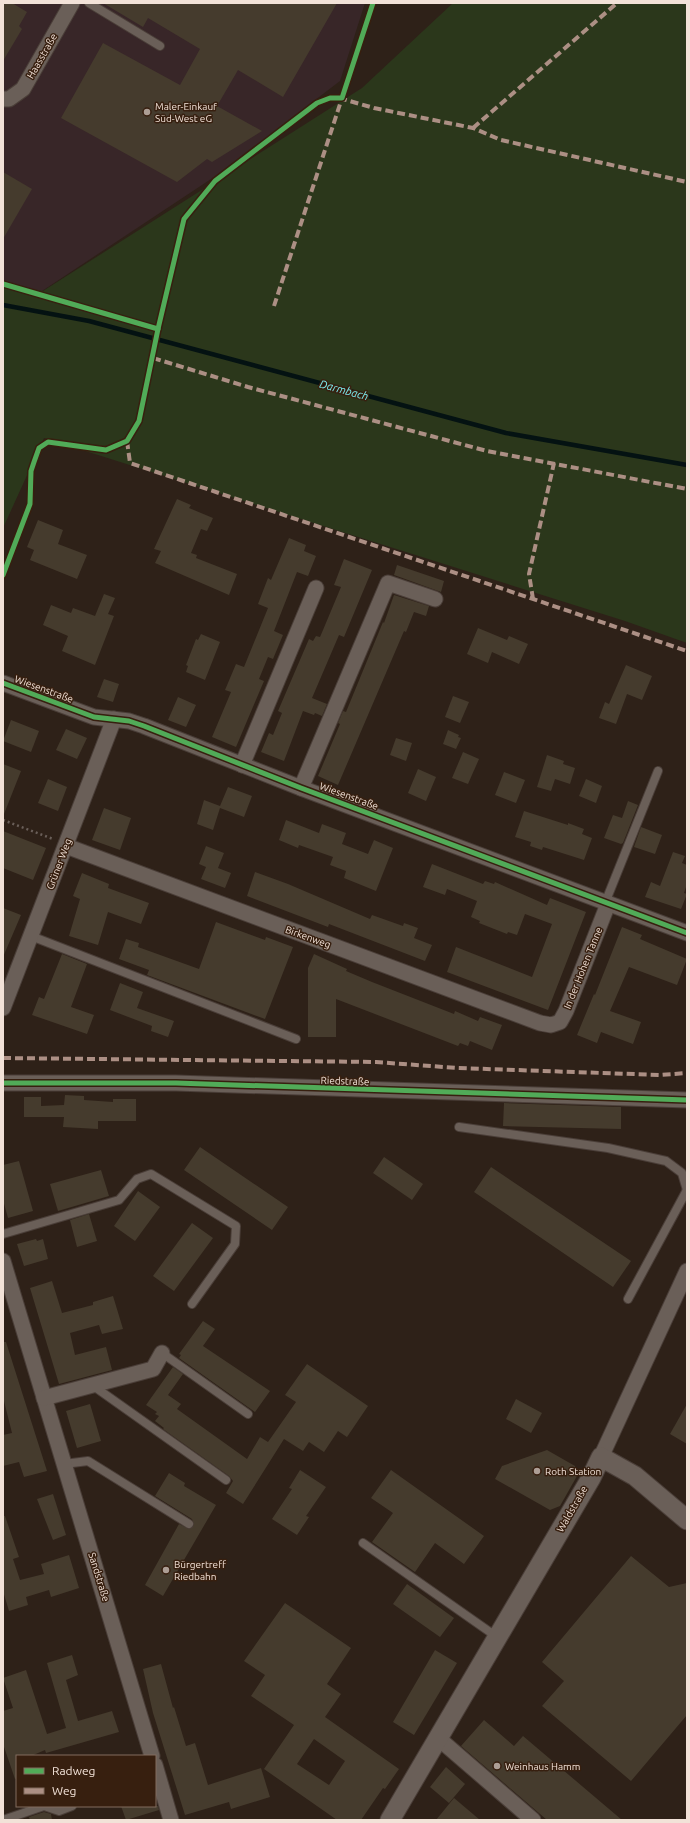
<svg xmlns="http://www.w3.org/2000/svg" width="690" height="1823" font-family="Ubuntu,sans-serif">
<rect width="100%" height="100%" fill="#2e2118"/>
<!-- industrial -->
<path fill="#382628" d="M3,3H365L340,81L214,177L42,291L3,283Z"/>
<!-- green -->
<path fill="#2b371b" d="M453,3H687V643L625,621L44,438L3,528V283L43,291L362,88Z"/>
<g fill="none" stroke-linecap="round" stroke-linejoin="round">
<!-- stream -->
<path stroke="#041212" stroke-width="4.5" d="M3,305L89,321L506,433L687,465"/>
</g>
<!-- building -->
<g fill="#453b2d" fill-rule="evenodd">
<path d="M3,3H12L27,12L19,26L22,29L3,61Z"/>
<path d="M103,3H337L283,97L238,70L217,106L262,131L212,162L207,159L177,182L61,118L103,43L180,85L200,49L148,18L143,27Z"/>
<path d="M3,172L32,189L3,239Z"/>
<path d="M177,499L191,505L189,508L213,518L207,531L201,529L191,553L197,555L196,558L237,574L229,595L155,563L161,551L154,549Z"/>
<path d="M38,520L63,530L58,544L87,555L77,579L30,560L34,550L27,547Z"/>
<path d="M289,538L306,545L304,551L316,556L308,576L297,572L274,631L283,635L273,659L268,657L259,679L264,681L236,747L212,737L231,692L225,690L236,664L244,667L268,608L258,604L268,578L271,580Z"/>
<path d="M344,559L372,570L344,637L339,635L312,698L327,704L322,716L315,713L314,715L303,711L284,761L261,752L269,733L273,735L282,713L278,711L309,639L313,641L316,636L320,637L323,630L341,587L334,585Z"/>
<path d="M397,565L444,581L441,592L394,575Z"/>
<path d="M104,594L115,598L108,614L114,616L95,665L62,651L68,636L43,625L51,605L71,613L73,608L95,616Z"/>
<path d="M394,595L429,606L426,616L414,612L406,632L404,631L338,785L318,776L340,724L338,723L343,711L346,712L383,622L384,623Z"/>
<path d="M478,628L507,640L509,636L528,644L519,664L492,652L488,663L467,654Z"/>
<path d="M201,634L220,642L205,680L186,672L188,666L186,665L196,639L198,640Z"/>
<path d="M626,665L652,676L642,700L627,694L616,724L599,718L605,702L609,704Z"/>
<path d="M104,679L119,684L113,702L97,697Z"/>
<path d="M453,696L469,702L460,723L445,717Z"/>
<path d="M178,697L196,705L186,727L168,720Z"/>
<path d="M11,720L39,731L31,752L3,741Z"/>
<path d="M66,729L87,738L77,759L56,750Z"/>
<path d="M448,730L459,735L458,737L461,738L456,749L443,744Z"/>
<path d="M396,738L412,743L406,761L390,755Z"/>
<path d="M463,752L479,759L468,784L452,778Z"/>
<path d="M547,755L564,761L563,764L575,768L570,784L555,779L551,791L537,787Z"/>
<path d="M3,764L21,771L4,814H3Z"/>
<path d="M418,769L436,777L426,801L408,793Z"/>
<path d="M504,772L525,780L516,803L495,795Z"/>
<path d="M48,779L67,787L58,811L38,803Z"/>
<path d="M586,779L602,786L596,803L579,796Z"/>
<path d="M228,787L252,796L244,817L220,808L213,830L197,824L204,800L220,806Z"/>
<path d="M628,801L638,805L623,843L621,844L604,838L613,815L622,818Z"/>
<path d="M104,808L131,818L120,850L92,840Z"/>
<path d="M524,811L568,825V823L584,829L582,834L592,838L584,860L543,847L542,850L530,846L531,842L515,837Z"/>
<path d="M286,820L319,833L322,824L346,833L342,844L368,854L374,840L393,848L376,891L344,878L346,871L330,865L333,857L299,845L298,848L279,840Z"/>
<path d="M641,827L662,835L655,854L634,847Z"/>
<path d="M3,831L46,848L33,880L3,868Z"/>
<path d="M206,846L224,853L218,868L231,873L225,888L201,879L206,867L199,864Z"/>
<path d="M673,852L685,856L682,863L687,865V884L684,893L687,894L681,909L645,897L651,882L660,886Z"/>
<path d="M432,864L483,884L485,881L494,884L495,882L547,905L550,898L586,912L548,1010L447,972L456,947L532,977L552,924L525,914L517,935L508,932L507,934L479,923L480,921L471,917L477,901L447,889L445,895L423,887Z"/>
<path d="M255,872L288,884L370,919L372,915L403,926L404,923L418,928L414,938L432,945L425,961L329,924L328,927L247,896Z"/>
<path d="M82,873L109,884L108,888L149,903L141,924L108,912L98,945L69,936L80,899L73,896Z"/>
<path d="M3,908L21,915L3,957Z"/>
<path d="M216,922L265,940L266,937L293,947L265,1019L147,975L149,970L119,959L126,939L139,943L138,947L199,969Z"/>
<path d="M622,927L642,935L640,939L687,959L677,985L629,967L610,1011L641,1022L633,1044L601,1032L597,1043L577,1035L594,994L595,995Z"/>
<path d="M62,954L87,964L71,1007L94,1015L87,1034L32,1015L39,997L44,999Z"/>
<path d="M314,954L347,969L346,971L372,982L454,1014L455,1011L478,1021L480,1017L502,1025L492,1050L470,1041L468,1046L460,1043L458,1046L336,999V1037H308V968Z"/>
<path d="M120,983L143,992L137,1008L174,1021L168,1037L151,1031L152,1026L110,1010Z"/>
<path d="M65,1095L84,1096V1100L113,1102V1099H136V1121H98V1129L63,1127L64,1117H24V1097H41V1106L64,1105Z"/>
<path d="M504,1103L621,1107V1129L503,1126Z"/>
<path d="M200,1147L288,1207L272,1230L184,1170Z"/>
<path d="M384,1157L423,1184L412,1200L373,1173Z"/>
<path d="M19,1161L33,1211L8,1218L3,1200V1165Z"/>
<path d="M491,1167L631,1261L613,1287L474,1192Z"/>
<path d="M101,1170L109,1196L58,1211L50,1184Z"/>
<path d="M138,1191L160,1207L135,1241L114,1226Z"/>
<path d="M89,1214L97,1241L77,1247L70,1220Z"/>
<path d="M192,1223L213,1238L174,1291L153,1276Z"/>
<path d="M36,1239L37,1241L43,1239L48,1259L24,1266L17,1244Z"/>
<path d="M52,1281L62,1313L93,1305V1302L113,1296L123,1329L102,1334L99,1325L70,1333L75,1355L106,1347L112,1370L59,1384L30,1288Z"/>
<path d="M203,1321L215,1329L203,1346L270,1391L255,1412L179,1358L181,1355L179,1354Z"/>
<path d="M3,1342H6L47,1471L24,1477L19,1462L3,1466V1435L12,1433L3,1397Z"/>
<path d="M307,1364L368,1406L347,1437L338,1431L324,1452L309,1442L303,1451L284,1439L243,1504L226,1493L233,1481L229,1476L163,1429L164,1428L155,1421L159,1416L155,1414L157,1412L146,1405L173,1367L183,1374L168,1395L181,1404L177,1409L247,1459L260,1437L268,1442L296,1402L285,1395Z"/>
<path d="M516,1399L542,1413L531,1433L506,1419Z"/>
<path d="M90,1404L101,1441L77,1448L66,1411Z"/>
<path d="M687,1404V1444L670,1434Z"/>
<path d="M547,1450L575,1466L577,1476L560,1506L550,1510L495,1479L502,1466Z"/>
<path d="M300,1470L326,1487L306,1516L309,1517L297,1535L272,1519L292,1489L289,1488Z"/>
<path d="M391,1470L484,1536L464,1564L435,1543L415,1572L372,1542L393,1513L371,1498Z"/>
<path d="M169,1473L185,1483L184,1486L216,1505L163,1596L145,1585L179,1524L189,1529L194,1525L192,1519L155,1496Z"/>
<path d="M53,1494L66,1535L53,1540L37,1499Z"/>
<path d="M3,1516H5L19,1557L13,1559L20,1580L44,1574L41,1564L69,1555L79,1588L51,1597L49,1590L26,1597L28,1605L9,1611L3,1591Z"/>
<path d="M631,1556L669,1587L687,1583V1715L631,1781L542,1706L564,1681L542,1662Z"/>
<path d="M407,1584L454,1618L440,1637L393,1604Z"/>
<path d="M285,1603L351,1648L327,1684L341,1694L325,1717L399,1769L385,1789L383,1788L361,1820H337L264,1769L294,1725L251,1696L265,1675L244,1661ZM314,1739L345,1761L329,1785L297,1764Z"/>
<path d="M435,1650L457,1663L414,1735L393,1722Z"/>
<path d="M72,1655L78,1675L66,1680L78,1721L112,1711L119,1732L46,1753L45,1750L31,1756H17V1778L15,1779L3,1744V1711L13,1708L3,1678L26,1670L47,1734L66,1728L47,1663Z"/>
<path d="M161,1664L173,1708L174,1707L186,1746L195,1743L208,1785L261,1768L270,1797L231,1809L229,1802L185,1815L153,1713L143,1669Z"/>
<path d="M484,1720L514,1746L523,1736L622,1820H547L461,1746Z"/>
<path d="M446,1767L465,1784L449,1803L430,1787Z"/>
<path d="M454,1798L480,1820H436Z"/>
<path d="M121,1806H158L159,1810L126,1820Z"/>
<path d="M44,1812L51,1814L52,1820H30L29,1817Z"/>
</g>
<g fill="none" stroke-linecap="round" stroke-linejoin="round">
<defs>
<g id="service">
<path d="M89,3L160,46"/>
<path d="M605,903L658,771"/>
<path d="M31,936L296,1039"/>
<path d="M459,1127L608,1148L666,1161L682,1173L687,1190"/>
<path d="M3,1234L119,1200L137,1179L151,1174L236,1226L235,1244L192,1304"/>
<path d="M628,1299L687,1190"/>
<path d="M162,1353L248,1414"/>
<path d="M92,1385L226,1480"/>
<path d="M64,1464L88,1461L189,1524"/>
<path d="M363,1543L497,1637"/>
<path d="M3,1820L44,1806L59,1811L72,1806"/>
</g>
<g id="minor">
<path d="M3,99H9L23,89L72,3"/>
<path d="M3,683L94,717L129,721L144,726L301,788L687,933"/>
<path d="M242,765L316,588"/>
<path d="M301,788L388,583L435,599"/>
<path d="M66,846L540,1023L551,1025L560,1022L566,1011L608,904"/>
<path d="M3,1008L114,719"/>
<path d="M3,1083H176L687,1100"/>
<path d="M3,1261L152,1756"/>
<path d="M44,1398L153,1369L162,1353"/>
<path d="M601,1457L687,1271"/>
<path d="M438,1738L533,1820"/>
<path d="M155,1765L171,1820"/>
</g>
<path id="tertiary" d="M390,1820L591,1478L601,1457L635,1476L687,1520"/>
</defs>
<!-- service casing -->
<use href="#service" stroke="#4a3e38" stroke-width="10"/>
<!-- minor casing -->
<use href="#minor" stroke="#4a3e38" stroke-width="17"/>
<!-- tertiary casing -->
<use href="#tertiary" stroke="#4a3e38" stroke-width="21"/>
<!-- path -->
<path stroke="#6a5f59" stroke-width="2.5" stroke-dasharray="2 3" stroke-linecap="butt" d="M3,820L53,839"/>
<!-- service -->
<use href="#service" stroke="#6a5f58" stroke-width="8"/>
<!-- minor -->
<use href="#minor" stroke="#6a5f58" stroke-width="15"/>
<!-- tertiary -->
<use href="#tertiary" stroke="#6a5f58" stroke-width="19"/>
<!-- quiet -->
<g stroke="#ac8f84" stroke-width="4" stroke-dasharray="8 4" stroke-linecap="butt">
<path d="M339,98L374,108L473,128L501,140L687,182"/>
<path d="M473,128L617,3"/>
<path d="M274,306L343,95"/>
<path d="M153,358L248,387L487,451L687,489"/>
<path d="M127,441L130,463L687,651"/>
<path d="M533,599L529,574L554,463"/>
<path d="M3,1058L376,1062L458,1068L660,1075L687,1073"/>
</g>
<defs>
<g id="cycleway">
<path d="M3,284L158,329"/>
<path d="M3,575L30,504L31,471L34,462L39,448L48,442L106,450L127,441L139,421L158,329L184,219L215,181L317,103L330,98H342L373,3"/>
<path d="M3,683L94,717L129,721L144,726L301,788L687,933"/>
<path d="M3,1083H176L687,1100"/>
</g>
</defs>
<!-- cycleway casing -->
<use href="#cycleway" stroke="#371f0f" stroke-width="8"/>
<!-- cycleway -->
<use href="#cycleway" stroke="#51ab58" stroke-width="5"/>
</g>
<!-- markers -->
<g fill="#ad9e95" stroke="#371f0f" stroke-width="1.5">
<circle cx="147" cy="112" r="4"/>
<circle cx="537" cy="1471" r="4"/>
<circle cx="166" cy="1570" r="4"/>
<circle cx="497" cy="1766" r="4"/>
</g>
<g text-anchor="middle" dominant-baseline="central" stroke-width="3" stroke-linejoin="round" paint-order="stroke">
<!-- street labels -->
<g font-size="10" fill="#f2e2d8" stroke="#371f0f">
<text transform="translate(42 56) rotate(-60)">Haasstraße</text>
<text transform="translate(44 689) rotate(20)">Wiesenstraße</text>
<text transform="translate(349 796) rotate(20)">Wiesenstraße</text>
<text transform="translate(59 864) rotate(-69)">Grüner Weg</text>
<text transform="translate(308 937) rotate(20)">Birkenweg</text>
<text transform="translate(583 968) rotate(-68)">In der Hohen Tanne</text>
<text transform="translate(345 1081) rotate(2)">Riedstraße</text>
<text transform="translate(572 1509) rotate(-60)">Waldstraße</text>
<text transform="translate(99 1577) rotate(73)">Sandstraße</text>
</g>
<!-- poi labels -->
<g font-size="10" fill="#f2e2d8" stroke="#371f0f" text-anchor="start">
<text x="155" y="106">Maler-Einkauf<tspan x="155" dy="12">Süd-West eG</tspan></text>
<text x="545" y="1471">Roth Station</text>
<text x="174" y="1564">Bürgertreff<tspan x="174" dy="12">Riedbahn</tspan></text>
<text x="505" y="1766">Weinhaus Hamm</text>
</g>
<!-- water labels -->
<g font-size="11" font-style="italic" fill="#7aeef1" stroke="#371f0f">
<text transform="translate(344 390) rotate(15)">Darmbach</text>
</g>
</g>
<!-- border -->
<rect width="690" height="1823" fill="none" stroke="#f2e2d8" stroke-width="8"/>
<!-- legend -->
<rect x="16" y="1755" width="140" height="52" fill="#371f0f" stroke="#826d5f"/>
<rect x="24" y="1768" width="20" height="6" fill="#51ab58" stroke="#826d5f"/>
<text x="52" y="1775" font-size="12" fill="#f2e2d8">Radweg</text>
<rect x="24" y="1788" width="20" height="6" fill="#ac8f84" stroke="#826d5f"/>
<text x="52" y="1795" font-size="12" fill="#f2e2d8">Weg</text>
</svg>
